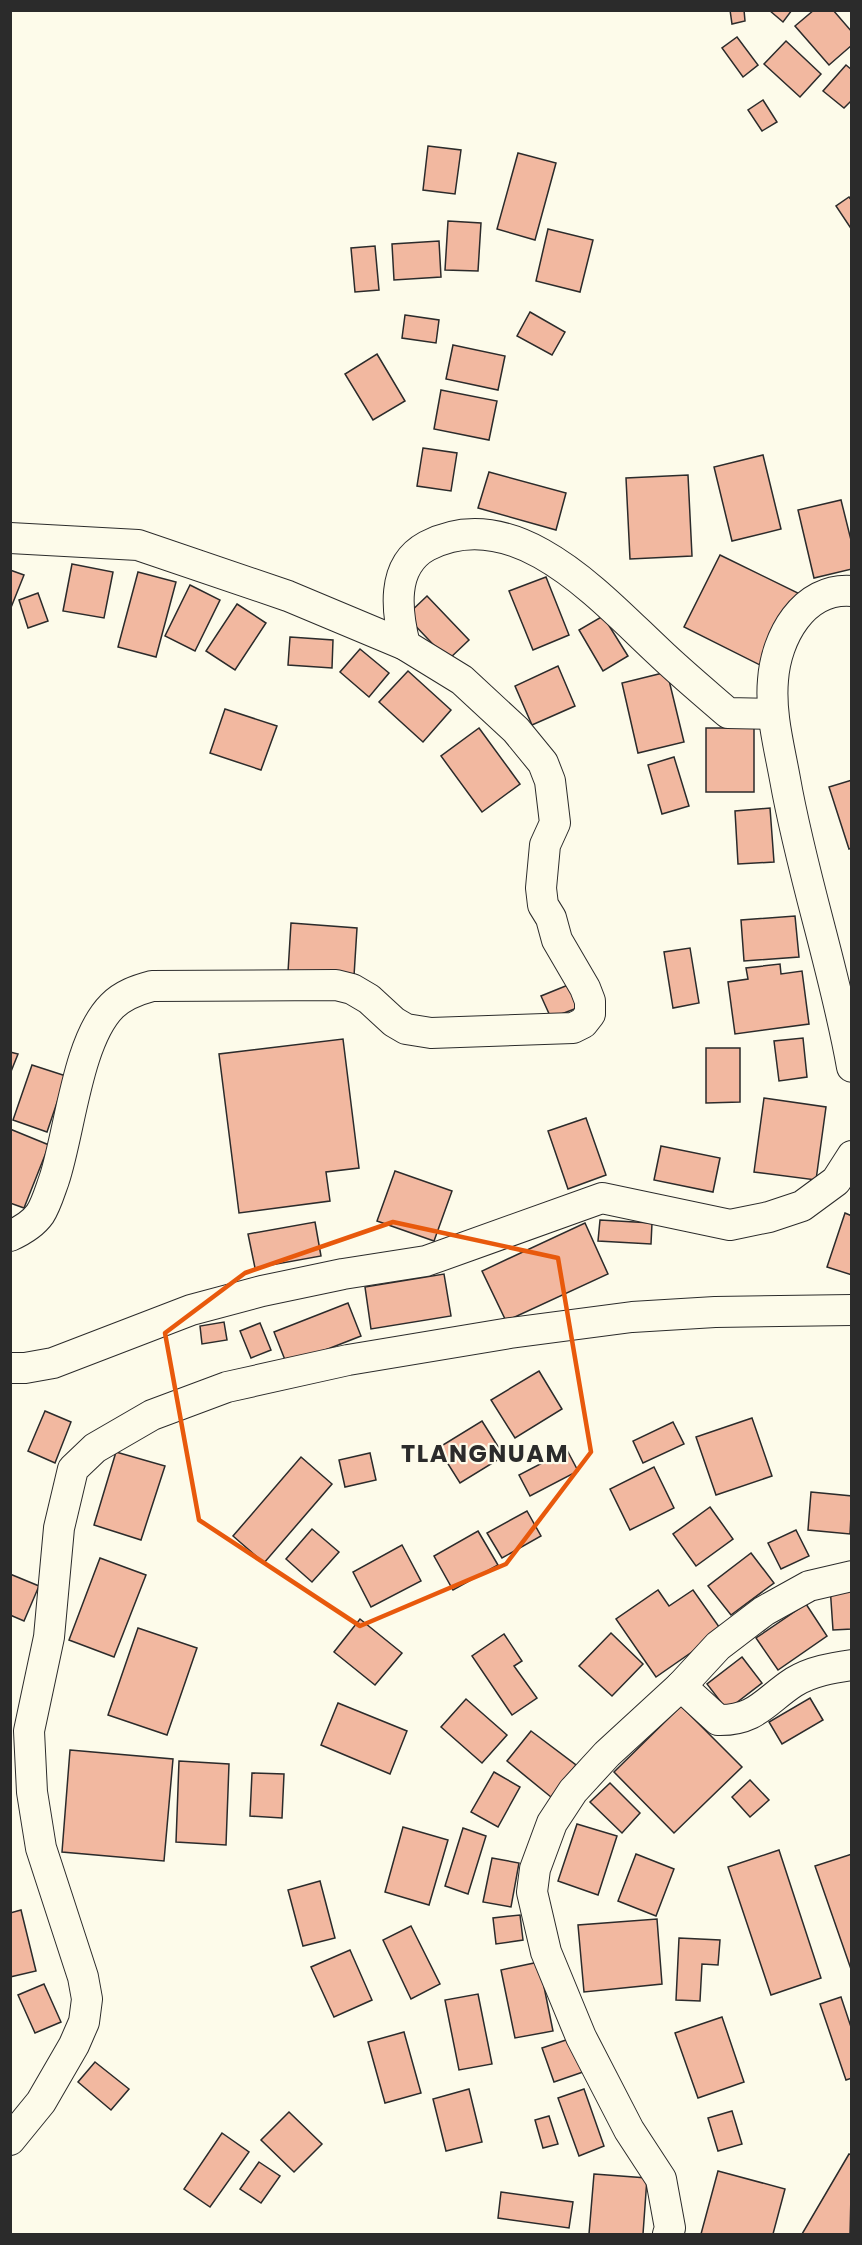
<svg xmlns="http://www.w3.org/2000/svg" width="862" height="2245" font-family="Poppins,sans-serif">
<rect width="100%" height="100%" fill="#fdfbea"/>
<!-- building -->
<g fill="#f2b8a0" stroke="#2b2b2b" stroke-width="1.5">
<path d="M730,10H744L745,21L732,24Z"/>
<path d="M769,10H792L783,22Z"/>
<path d="M814,10H833L852,32V45L829,65L795,26Z"/>
<path d="M737,37L758,65L743,77L722,48Z"/>
<path d="M786,41L821,74L800,97L764,64Z"/>
<path d="M846,65L852,70V100L844,108L823,91Z"/>
<path d="M763,100L777,122L762,131L748,110Z"/>
<path d="M428,146L461,150L455,194L423,190Z"/>
<path d="M518,153L556,163L535,240L497,229Z"/>
<path d="M849,197L852,201V230L836,206Z"/>
<path d="M448,221L481,223L478,271L445,270Z"/>
<path d="M548,229L593,240L580,292L536,281Z"/>
<path d="M439,241L441,277L394,280L392,244Z"/>
<path d="M375,246L379,290L355,292L351,248Z"/>
<path d="M530,312L565,332L552,355L517,336Z"/>
<path d="M405,315L439,320L436,343L402,338Z"/>
<path d="M453,345L505,356L498,390L446,379Z"/>
<path d="M377,354L405,401L373,420L345,374Z"/>
<path d="M441,390L497,401L489,440L434,429Z"/>
<path d="M423,448L457,453L451,491L417,486Z"/>
<path d="M763,455L781,529L732,541L714,467Z"/>
<path d="M489,472L566,493L556,530L478,508Z"/>
<path d="M688,475L692,556L630,559L626,478Z"/>
<path d="M841,500L852,544V569L814,578L798,510Z"/>
<path d="M720,555L802,595L766,668L684,627Z"/>
<path d="M72,564L113,572L104,618L63,611Z"/>
<path d="M10,570L24,575L10,610Z"/>
<path d="M138,572L176,582L156,657L118,647Z"/>
<path d="M546,577L569,635L533,650L509,591Z"/>
<path d="M190,585L220,600L195,651L165,636Z"/>
<path d="M38,593L48,621L28,628L19,600Z"/>
<path d="M427,596L469,640L448,660L406,616Z"/>
<path d="M237,604L266,623L235,670L206,651Z"/>
<path d="M603,616L628,656L603,671L579,630Z"/>
<path d="M290,637L333,640L332,668L288,665Z"/>
<path d="M360,649L389,673L369,697L340,672Z"/>
<path d="M558,666L575,706L532,725L515,686Z"/>
<path d="M408,671L451,710L423,742L379,702Z"/>
<path d="M667,672L684,742L638,753L622,683Z"/>
<path d="M225,709L277,726L261,770L210,753Z"/>
<path d="M479,728L520,784L482,812L441,756Z"/>
<rect x="706" y="728" width="48" height="64"/>
<path d="M674,757L689,806L662,814L648,765Z"/>
<path d="M852,780V848L849,849L829,787Z"/>
<path d="M770,808L774,862L738,864L735,811Z"/>
<path d="M795,916L799,957L744,961L741,920Z"/>
<path d="M291,923L357,928L354,976L288,972Z"/>
<path d="M690,948L699,1003L673,1008L664,952Z"/>
<path d="M780,964L781,974L802,971L809,1024L735,1034L728,982L748,979L746,968Z"/>
<path d="M568,985L577,1008L551,1018L541,996Z"/>
<path d="M803,1038L807,1077L779,1081L774,1041Z"/>
<path d="M343,1039L359,1168L326,1172L330,1201L239,1213L219,1054Z"/>
<path d="M706,1048H740V1102L706,1103Z"/>
<path d="M10,1052L18,1054L10,1074Z"/>
<path d="M32,1065L66,1076L47,1132L13,1120Z"/>
<path d="M764,1098L826,1107L816,1180L754,1172Z"/>
<path d="M586,1118L606,1175L568,1189L548,1131Z"/>
<path d="M10,1129L49,1145L24,1208L10,1203Z"/>
<path d="M661,1146L720,1158L713,1192L654,1180Z"/>
<path d="M395,1171L452,1191L434,1241L377,1221Z"/>
<path d="M845,1213L852,1216V1275L827,1267Z"/>
<path d="M600,1220L652,1223L651,1244L598,1241Z"/>
<path d="M315,1222L321,1256L255,1268L248,1234Z"/>
<path d="M585,1223L608,1274L506,1321L482,1271Z"/>
<path d="M444,1274L451,1316L371,1329L365,1287Z"/>
<path d="M348,1303L361,1336L287,1365L274,1332Z"/>
<path d="M224,1322L227,1340L202,1344L200,1326Z"/>
<path d="M260,1323L271,1350L251,1358L240,1331Z"/>
<path d="M539,1371L562,1409L515,1438L491,1400Z"/>
<path d="M45,1411L71,1422L55,1463L28,1451Z"/>
<path d="M752,1418L772,1476L716,1495L696,1437Z"/>
<path d="M482,1421L504,1456L460,1483L438,1448Z"/>
<path d="M673,1422L684,1444L643,1463L633,1441Z"/>
<path d="M567,1450L578,1471L530,1496L519,1475Z"/>
<path d="M116,1452L165,1466L141,1540L94,1525Z"/>
<path d="M370,1453L376,1480L345,1487L339,1460Z"/>
<path d="M301,1457L332,1484L264,1563L233,1536Z"/>
<path d="M654,1467L674,1508L630,1530L610,1489Z"/>
<path d="M811,1492L852,1496L850,1534L808,1530Z"/>
<path d="M710,1507L733,1539L696,1566L673,1534Z"/>
<path d="M527,1511L541,1536L502,1558L487,1533Z"/>
<path d="M312,1529L339,1552L312,1582L286,1559Z"/>
<path d="M796,1530L809,1556L781,1569L768,1543Z"/>
<path d="M478,1531L498,1565L453,1590L434,1556Z"/>
<path d="M402,1545L421,1581L371,1607L353,1572Z"/>
<path d="M751,1553L774,1583L731,1615L708,1586Z"/>
<path d="M100,1558L146,1575L114,1657L69,1640Z"/>
<path d="M10,1574L39,1586L24,1621L10,1615Z"/>
<path d="M852,1585V1629L833,1630L830,1586Z"/>
<path d="M658,1590L669,1606L693,1590L722,1631L656,1677L616,1619Z"/>
<path d="M806,1604L827,1636L778,1670L756,1638Z"/>
<path d="M360,1619L402,1653L375,1685L334,1652Z"/>
<path d="M138,1628L197,1648L167,1735L108,1715Z"/>
<path d="M611,1633L643,1664L612,1696L579,1666Z"/>
<path d="M504,1634L522,1661L514,1666L537,1698L512,1715L472,1656Z"/>
<path d="M742,1657L762,1683L727,1710L707,1684Z"/>
<path d="M810,1698L823,1720L782,1744L769,1722Z"/>
<path d="M466,1699L507,1735L482,1763L441,1727Z"/>
<path d="M338,1703L407,1731L390,1774L321,1745Z"/>
<path d="M681,1706L742,1767L674,1833L614,1772Z"/>
<path d="M531,1731L576,1765L551,1797L507,1761Z"/>
<path d="M70,1750L173,1759L164,1861L62,1852Z"/>
<path d="M179,1761L229,1764L226,1845L176,1842Z"/>
<path d="M494,1772L520,1787L498,1827L471,1812Z"/>
<path d="M252,1773L284,1774L282,1818L250,1816Z"/>
<path d="M750,1780L769,1800L750,1817L732,1797Z"/>
<path d="M610,1783L640,1813L622,1833L590,1802Z"/>
<path d="M577,1824L617,1836L598,1895L558,1881Z"/>
<path d="M403,1827L448,1840L429,1905L385,1892Z"/>
<path d="M463,1828L486,1836L468,1894L445,1886Z"/>
<path d="M779,1850L821,1978L771,1995L728,1867Z"/>
<path d="M636,1854L674,1869L656,1916L618,1901Z"/>
<path d="M852,1854V1972L815,1866Z"/>
<path d="M492,1858L519,1863L511,1907L483,1902Z"/>
<path d="M320,1881L335,1938L303,1946L288,1890Z"/>
<path d="M21,1910L36,1971L10,1977V1913Z"/>
<path d="M520,1915L523,1940L496,1944L493,1918Z"/>
<path d="M657,1919L662,1984L584,1992L578,1925Z"/>
<path d="M411,1926L440,1984L411,1999L383,1940Z"/>
<path d="M679,1938L720,1940L718,1965L702,1964L700,2001L676,2000Z"/>
<path d="M350,1950L372,2000L334,2017L311,1967Z"/>
<path d="M539,1962L553,2031L515,2038L501,1970Z"/>
<path d="M44,1984L61,2022L35,2033L18,1995Z"/>
<path d="M478,1994L492,2064L459,2070L445,2000Z"/>
<path d="M841,1997L852,2030V2078L846,2080L820,2004Z"/>
<path d="M722,2017L744,2082L698,2098L675,2033Z"/>
<path d="M404,2032L421,2093L385,2103L368,2042Z"/>
<path d="M572,2038L583,2072L554,2082L542,2048Z"/>
<path d="M95,2062L129,2089L111,2110L78,2082Z"/>
<path d="M469,2089L482,2142L446,2151L433,2099Z"/>
<path d="M584,2089L604,2146L579,2156L558,2098Z"/>
<path d="M732,2111L742,2144L718,2151L708,2118Z"/>
<path d="M289,2112L322,2144L294,2172L261,2140Z"/>
<path d="M549,2116L558,2144L543,2148L535,2120Z"/>
<path d="M222,2133L249,2152L210,2207L184,2189Z"/>
<path d="M849,2154L852,2155L850,2234H802Z"/>
<path d="M259,2162L280,2176L261,2203L240,2189Z"/>
<path d="M718,2171L785,2189L773,2234H701Z"/>
<path d="M594,2174L647,2178L643,2234H589Z"/>
<path d="M501,2192L573,2202L569,2228L498,2218Z"/>
</g>
<g fill="none" stroke-linecap="round" stroke-linejoin="round">
<defs>
<g id="street">
<path d="M10,538L138,545L288,596L405,645L462,680L516,730L543,763L550,781L555,823L545,845L541,888L543,905L551,918L557,940L585,988L590,1001V1014L583,1023L573,1028L431,1033L406,1029L394,1022L369,999L352,989L336,985L152,986C137,990 123,995 112,1006C77,1041 70,1132 54,1180C50,1191 46,1205 40,1214C33,1224 21,1231 10,1236"/>
<path d="M852,591C803,587 776,638 773,680C770,713 779,746 785,779C802,876 835,970 852,1067"/>
<path d="M405,645C397,613 390,566 427,546C515,500 600,597 659,652C681,673 705,693 728,713L773,714"/>
<path d="M10,1368H25L53,1363L191,1310L262,1291L343,1274L426,1261L602,1198L730,1225L769,1217L802,1206L836,1181L852,1156"/>
<path d="M681,1686L718,1720C756,1721 766,1700 794,1682C812,1671 832,1668 852,1665"/>
<path d="M10,2140L41,2102L74,2045L84,2022L87,1999L83,1977L41,1848L32,1792L29,1731L49,1637L59,1528L73,1469L95,1448L152,1415L227,1387L348,1360L510,1333L632,1317L715,1312L852,1310"/>
<path d="M668,2234L670,2228L661,2179L629,2130L581,2037L546,1952L532,1892L535,1869L552,1823L573,1791L607,1754L681,1686L718,1646L764,1611L809,1586L852,1576"/>
</g>
</defs>
<!-- street casing -->
<use href="#street" stroke="#2b2b2b" stroke-width="32"/>
<!-- street -->
<use href="#street" stroke="#fdfbea" stroke-width="30"/>
</g>
<!-- marked area -->
<path fill="none" stroke="#e8590c" stroke-width="4.5" stroke-linejoin="round" d="M393,1222L558,1258L591,1452L506,1564L360,1626L199,1520L165,1333L245,1273Z"/>
<g text-anchor="middle" dominant-baseline="central" stroke-width="4.5" stroke-linejoin="round" paint-order="stroke">
<!-- district labels -->
<g font-size="24" font-weight="bold" letter-spacing="1.5" fill="#2b2b2b" stroke="#fdfbea">
<text x="485" y="1453">TLANGNUAM</text>
</g>
</g>
<!-- border -->
<rect width="862" height="2245" fill="none" stroke="#2b2b2b" stroke-width="24"/>
</svg>
